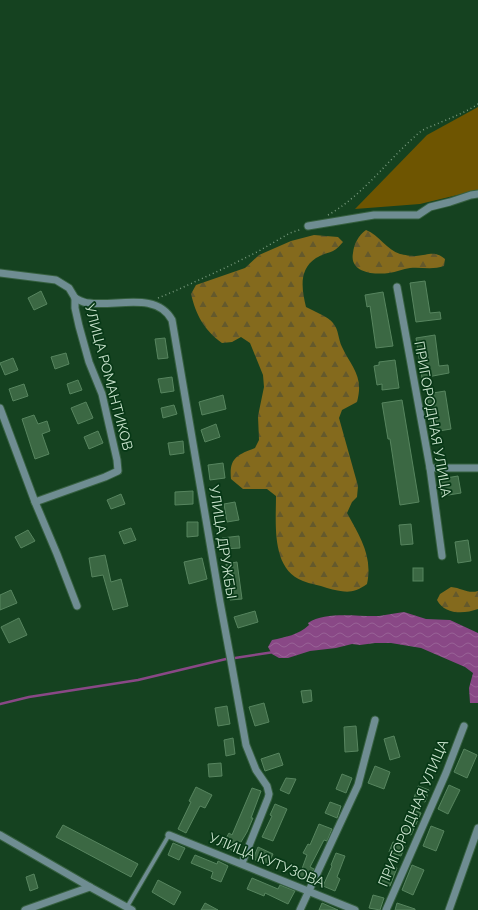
<svg xmlns="http://www.w3.org/2000/svg" width="478" height="910" font-family="Raleway,sans-serif">
<defs>
<pattern id="forest-firs" width="22" height="20" patternUnits="userSpaceOnUse"><rect width="22" height="20" fill="#846a1d"/><path d="M5 1l3.5 6h-7zM16 11l3.5 6h-7z" fill="#64592c"/></pattern>
<pattern id="water-waves" width="16" height="10" patternUnits="userSpaceOnUse"><rect width="16" height="10" fill="#894886"/><path d="M0 5q4-4 8 0t8 0" fill="none" stroke="#986296"/></pattern>
</defs>
<rect width="100%" height="100%" fill="#154220"/>
<!-- forest -->
<g fill="url(#forest-firs)">
<path d="M366,230C379,235 387,250 400,254C404,255 411,256 416,256C429,255 434,250 445,259L444,266C433,270 422,267 410,268C403,269 396,272 389,273C375,275 349,273 353,253C354,244 358,236 366,230Z"/>
<path d="M314,235L338,237L343,242C340,245 337,249 333,251C328,253 321,255 316,258C298,270 302,290 306,307C313,311 329,317 333,323C339,330 338,339 342,347C352,368 364,376 357,402L342,410L339,418L358,486L357,497L352,502L347,513C360,537 373,556 367,584C352,595 343,592 327,588C319,585 310,584 303,581C271,569 276,524 276,496L267,489H243L231,479C229,458 237,455 255,448L259,440L258,416L264,387L263,375L250,343L241,337L232,342L222,343C204,330 196,315 191,294L196,285L245,268L259,255L291,241Z"/>
<path d="M451,587C462,588 468,594 478,591V609C464,614 445,615 437,600L440,594Z"/>
</g>
<!-- garden -->
<path fill="#6e5501" d="M478,107V190L420,204L355,209L427,135Z"/>
<!-- water -->
<path fill="url(#water-waves)" d="M404,612L426,619L450,620L478,633V703H470L469,688L473,673L465,667L421,648L391,643H375L360,645L352,644L336,648L310,651L288,658H279L272,654L268,647L272,640C286,637 298,635 309,625L308,623C326,611 358,617 379,616C387,615 395,613 404,612Z"/>
<g fill="none" stroke-linecap="round" stroke-linejoin="round">
<!-- stream -->
<g stroke="#894886" stroke-width="2.5">
<path d="M235,658L274,652"/>
<path d="M0,704L29,697L138,680L226,659"/>
</g>
</g>
<!-- building -->
<g fill="#3b6843" stroke="#57855f">
<path d="M425,281L430,313L440,312L441,319L416,322L410,283Z"/>
<path d="M41,291L47,304L34,310L28,298Z"/>
<path d="M383,292L393,346L376,348L370,306L367,307L365,295Z"/>
<path d="M435,335L439,366L448,365L449,373L422,378L416,338Z"/>
<path d="M165,338L168,358L158,359L155,339Z"/>
<path d="M66,353L69,364L55,369L51,357Z"/>
<path d="M13,358L18,370L5,375L0,363Z"/>
<path d="M395,360L399,388L382,390V384L377,385L374,366L379,365V362Z"/>
<path d="M172,377L174,391L161,393L158,379Z"/>
<path d="M78,380L82,390L70,394L67,384Z"/>
<path d="M24,384L28,396L13,401L9,389Z"/>
<path d="M445,391L451,429L433,432L427,394Z"/>
<path d="M223,395L226,409L202,415L199,402Z"/>
<path d="M402,400L419,502L400,505L390,439H388L382,403Z"/>
<path d="M86,402L93,418L78,424L71,408Z"/>
<path d="M174,405L177,414L163,418L161,408Z"/>
<path d="M34,415L38,424L47,421L50,431L42,434L49,454L35,459L22,419Z"/>
<path d="M216,424L220,437L205,442L201,430Z"/>
<path d="M98,431L103,443L89,449L84,437Z"/>
<path d="M183,441L184,453L170,455L168,443Z"/>
<path d="M223,463L225,478L210,480L208,465Z"/>
<path d="M458,476L461,493L442,496L440,479Z"/>
<path d="M193,491V504L175,505V492Z"/>
<path d="M121,494L125,504L111,509L107,500Z"/>
<path d="M235,502L239,520L227,522L224,504Z"/>
<path d="M187,522H198V536L187,537Z"/>
<path d="M411,524L413,544L401,545L399,525Z"/>
<path d="M131,528L136,540L124,544L119,532Z"/>
<path d="M28,530L35,541L21,548L15,537Z"/>
<path d="M239,536L240,548L223,549L222,538Z"/>
<path d="M468,540L471,561L458,563L455,542Z"/>
<path d="M105,555L111,582L121,579L128,606L113,610L103,575L92,577L89,558Z"/>
<path d="M202,558L207,579L189,584L184,562Z"/>
<path d="M237,562L242,599L230,600L226,564Z"/>
<rect x="413" y="568" width="10" height="13"/>
<path d="M11,590L17,603L0,610V595Z"/>
<path d="M255,611L258,622L238,628L234,617Z"/>
<path d="M19,618L27,635L9,643L1,627Z"/>
<path d="M311,690L312,701L303,703L301,691Z"/>
<path d="M264,703L269,722L255,726L249,707Z"/>
<path d="M227,706L230,724L218,726L215,708Z"/>
<path d="M356,726L358,751L345,752L344,727Z"/>
<path d="M394,736L400,757L390,760L384,739Z"/>
<path d="M233,738L235,754L226,756L224,740Z"/>
<path d="M464,749L477,755L467,778L454,772Z"/>
<path d="M279,753L283,765L265,771L261,759Z"/>
<path d="M221,763L222,776L209,777L208,764Z"/>
<path d="M375,766L390,772L384,789L368,783Z"/>
<path d="M342,774L352,778L346,793L336,789Z"/>
<path d="M286,778L296,779L289,794L280,790Z"/>
<path d="M449,785L460,790L448,814L438,809Z"/>
<path d="M418,786L429,790L425,802L414,798Z"/>
<path d="M196,787L212,795L205,808L200,806L186,833L178,829L191,802L189,801Z"/>
<path d="M252,788L261,791L251,818H253L247,832L235,852L222,845L229,833L232,835Z"/>
<path d="M330,802L341,806L337,818L325,813Z"/>
<path d="M275,804L287,809L273,841L262,837L272,816L270,815Z"/>
<path d="M412,809L421,813L411,835L403,832Z"/>
<path d="M319,824L332,829L327,841L324,840L310,867L314,869L308,880L299,877L307,855L303,853L308,844L310,845Z"/>
<path d="M63,825L138,864L131,877L56,837Z"/>
<path d="M431,826L444,831L436,851L423,846Z"/>
<path d="M393,842L405,846L401,856L389,852Z"/>
<path d="M173,843L185,848L179,860L168,855Z"/>
<path d="M258,847L273,854L268,865L253,859Z"/>
<path d="M336,853L345,856L337,877L340,879L335,891L323,886L332,866L331,865Z"/>
<path d="M195,855L217,864L218,861L228,866L221,882L211,878L213,872L191,863Z"/>
<path d="M387,865L397,868L390,886L380,883Z"/>
<path d="M412,865L424,870L413,895L402,890Z"/>
<path d="M34,874L38,888L30,891L26,877Z"/>
<path d="M252,878L278,889L280,885L295,891L288,904L265,893L264,896L247,889Z"/>
<path d="M158,880L181,892L174,905L152,892Z"/>
<path d="M373,895L384,898L380,910L369,908Z"/>
<path d="M205,903L218,910H201Z"/>
<path d="M322,903L338,910H319Z"/>
<path d="M397,903L415,909V910H395Z"/>
</g>
<g fill="none" stroke-linecap="round" stroke-linejoin="round">
<defs>
<path id="lane" d="M127,907L169,835"/>
<g id="street">
<path d="M308,226L374,215H418L430,207L450,202L471,195L478,194"/>
<path d="M0,273L56,280L69,288L75,298V308L79,326L89,362L102,394L117,460L118,471L105,477L35,502"/>
<path d="M397,287L430,468L442,556"/>
<path d="M75,298C79,300 84,303 89,303C116,307 156,291 172,320L220,602L231,661L246,745L256,770L267,786L269,794L268,798L242,863"/>
<path d="M0,408L35,502L57,554L77,606"/>
<path d="M430,468H478"/>
<path d="M0,835L90,887L132,910"/>
<path d="M169,835L355,910"/>
<path d="M25,910L90,887"/>
<path d="M300,910L358,785L375,720"/>
<path d="M386,910L446,773L464,726"/>
<path d="M449,910L478,828"/>
</g>
</defs>
<!-- lane casing -->
<use href="#lane" stroke="#366040" stroke-width="5.5"/>
<!-- street casing -->
<use href="#street" stroke="#366040" stroke-width="9"/>
<!-- path -->
<g stroke="#77997d" stroke-width="1.5" stroke-dasharray="1 3" stroke-linecap="butt">
<path d="M328,215C364,195 389,158 420,132C425,128 433,126 439,123C453,117 466,112 478,104"/>
<path d="M158,298L175,291L227,267L259,251L290,233L302,229"/>
</g>
<!-- lane -->
<use href="#lane" stroke="#6f8d92" stroke-width="3.5"/>
<!-- street -->
<use href="#street" stroke="#6f8d92" stroke-width="7"/>
</g>
<g text-anchor="middle" dominant-baseline="central" stroke-width="3.5" stroke-linejoin="round" paint-order="stroke">
<!-- street labels -->
<g font-size="14" fill="#cde6d0" stroke="#073816">
<text transform="translate(109 377) rotate(75)">УЛИЦА РОМАНТИКОВ</text>
<text transform="translate(433 419) rotate(80)">ПРИГОРОДНАЯ УЛИЦА</text>
<text transform="translate(223 542) rotate(81)">УЛИЦА ДРУЖБЫ</text>
<text transform="translate(413 813) rotate(-67)">ПРИГОРОДНАЯ УЛИЦА</text>
<text transform="translate(267 860) rotate(22)">УЛИЦА КУТУЗОВА</text>
</g>
</g>
</svg>
